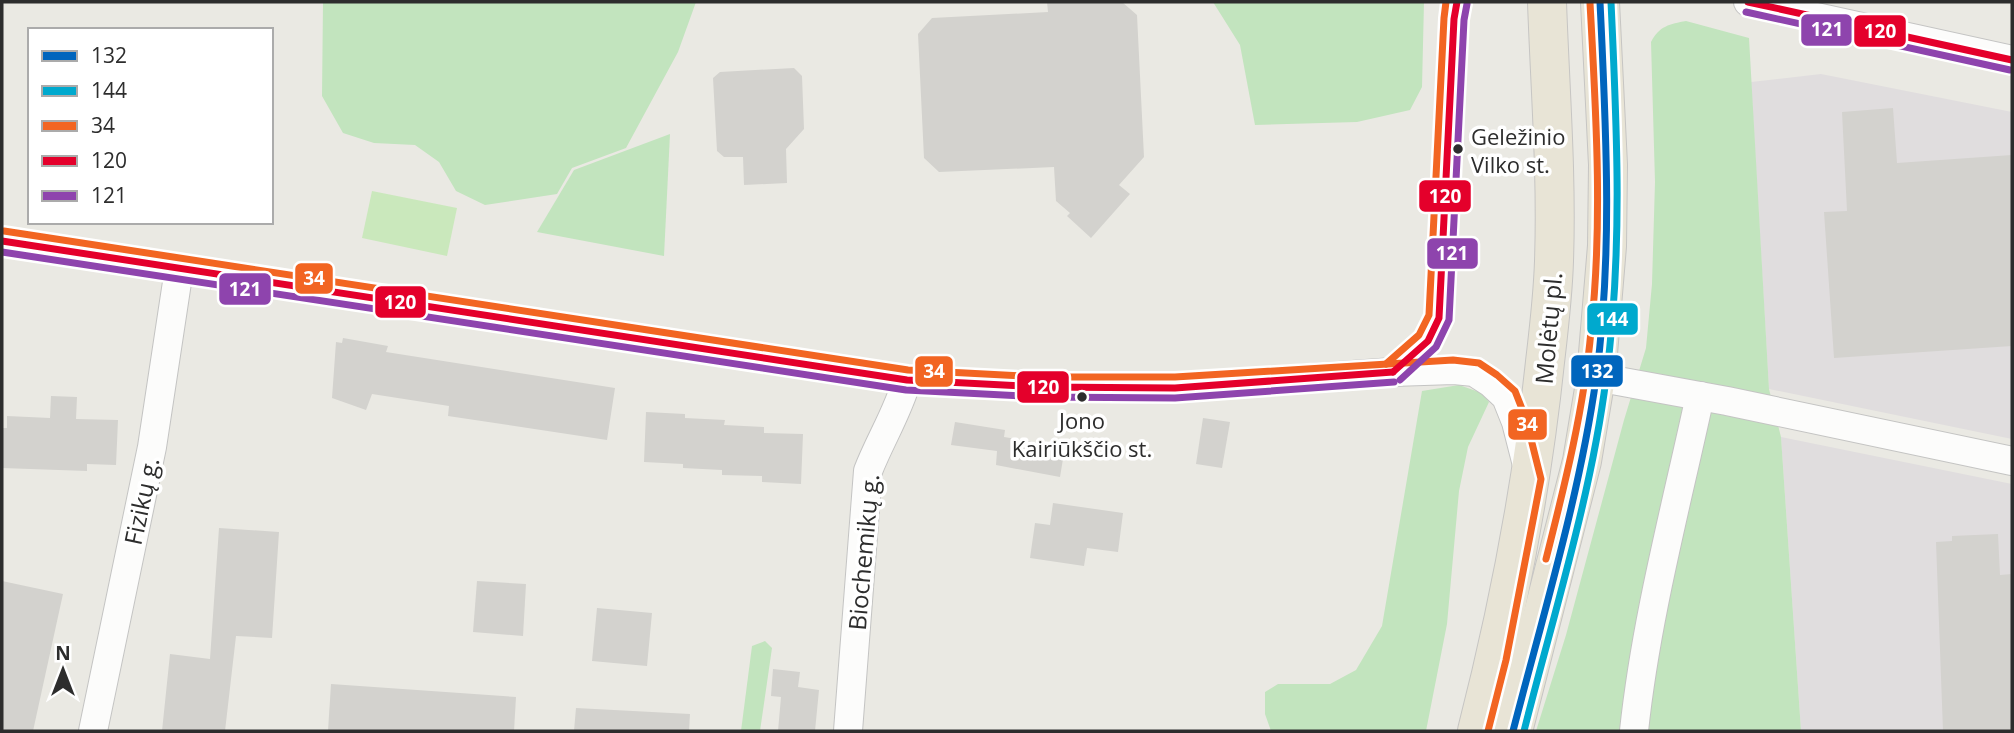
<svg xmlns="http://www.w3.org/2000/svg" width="2014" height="733" font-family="'Open Sans',sans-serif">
<rect width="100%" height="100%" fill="#eae9e3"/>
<!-- industrial -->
<g fill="#e0ddde">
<path d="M1821,74L2012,112V439L1769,389L1751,82Z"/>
<path d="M1781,437L2012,484V731H1801Z"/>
</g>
<!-- green -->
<g fill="#c2e4be">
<path d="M323,2H696L678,52L626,148L572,168L557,194L485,205L456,191L439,162L415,145L374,143L343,133L322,96Z"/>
<path d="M1213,2H1424L1422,87L1410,110L1357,122L1255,125L1240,45Z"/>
<path d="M1686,21L1749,38L1769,389L1781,437L1801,731H1536L1566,635L1624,420L1646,348L1652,284L1655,182L1651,42C1659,26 1670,24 1686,21Z"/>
<path d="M670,134L664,256L537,232L574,170Z"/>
<path d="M1459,385L1482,393L1489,402L1468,447L1459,491L1447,624L1426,731H1271L1265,714V692L1278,684H1330L1356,670L1382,626L1422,391Z"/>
<path d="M765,641L772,648L760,731H741L752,646Z"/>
</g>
<!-- pitch -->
<path fill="#cae8bc" d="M372,191L457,208L447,256L362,238Z"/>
<!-- building -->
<g fill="#d3d2ce">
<path d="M1047,2H1122L1137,15L1144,157L1119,185L1130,194L1091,238L1067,216L1070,213L1056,201L1054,167L939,172L924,158L918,34L932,18L1048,12Z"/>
<path d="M794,68L802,76L804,129L786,149L787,183L744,185L743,157H724L717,151L713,78L720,72Z"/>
<path d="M1893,108L1897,163L2012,155V346L1834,358L1824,212L1847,211L1842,112Z"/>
<path d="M343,338L388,346L386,352L615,388L607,440L448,416L449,406L372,394L366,410L332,398L336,342L342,343Z"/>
<path d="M51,396L77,397L76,419L118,420L116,465L87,464V471L2,468V428H7V416L50,418Z"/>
<path d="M646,412L685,414V418L725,420L724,425L764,427V433L803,434L801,484L762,482V476L722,475V470L683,468V464L644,462Z"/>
<path d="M1203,418L1230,422L1222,468L1196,464Z"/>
<path d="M955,422L1005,430L1004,437L1065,447L1060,477L996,465L997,451L951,445Z"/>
<path d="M1053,503L1123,513L1118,552L1087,548L1084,566L1030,558L1035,523L1050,525Z"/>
<path d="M219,528L279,532L272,638L236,636L225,731H162L170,654L210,659Z"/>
<path d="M1998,534L2000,575L2012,574V731H1943L1936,542L1952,541V536Z"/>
<path d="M2,581L63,594L33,731H2Z"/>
<path d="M477,581L526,584L523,636L473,632Z"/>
<path d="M597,608L652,613L647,666L592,661Z"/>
<path d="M773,669L800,672L798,687L819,690L815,731H778L781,697L771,696Z"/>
<path d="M331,684L516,697L514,731H328Z"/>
<path d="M576,708L690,714L689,731H574Z"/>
</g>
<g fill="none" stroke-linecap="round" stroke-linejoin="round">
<defs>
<g id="minor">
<path d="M1748,2L2012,60"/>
<path d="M2,241L907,380L1042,387L1175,388L1393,372L1454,370L1474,372L1491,383L1506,397L1516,422L1527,465"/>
<path d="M1393,372L1428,341L1439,318L1454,19L1457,2"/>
<path d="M1596,377L1727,401L2012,461"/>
<path d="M93,731L152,447L179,269"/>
<path d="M848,731L868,471C880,440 898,412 907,380"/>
<path d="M1634,731C1646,618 1676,507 1700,396"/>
</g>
<g id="highway">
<path d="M1477,731C1508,610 1532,487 1545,362C1549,328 1553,295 1554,261C1557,175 1550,88 1547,2"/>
<path d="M1513,731L1582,461L1596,377L1607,246L1608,165L1600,2"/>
</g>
</defs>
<!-- minor casing -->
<use href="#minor" stroke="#c4c4c3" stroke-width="30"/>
<!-- highway casing -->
<use href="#highway" stroke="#c6c5c3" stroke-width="40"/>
<!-- minor -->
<use href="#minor" stroke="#fcfcfb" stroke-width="28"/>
<!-- highway -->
<use href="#highway" stroke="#e8e4d6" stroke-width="38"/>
<defs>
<path id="bus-1" d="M1513,731C1543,615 1579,498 1596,379C1613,254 1606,128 1600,2"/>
<path id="bus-2" d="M1524,731C1553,616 1591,497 1606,379C1623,252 1617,129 1611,2"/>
<g id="bus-3">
<path d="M4,231L908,370L1042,377H1175L1453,360L1479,363L1497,375L1515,391L1526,419L1541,479L1506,660L1488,731"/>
<path d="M1386,364L1419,335L1429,315L1444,18L1446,2"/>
<path d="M1546,559C1565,484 1584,408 1591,331C1603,222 1596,112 1590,3"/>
</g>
<g id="bus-4">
<path d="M1748,2L2012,60"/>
<path d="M2,241L907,380L1042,387L1175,388L1393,372"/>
<path d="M1393,372L1428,341L1439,318L1454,19L1457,2"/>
</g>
<g id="bus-5">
<path d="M1746,12L2010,70"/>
<path d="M2,252L906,390L1041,397L1175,398L1394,382"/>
<path d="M1400,380L1436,347L1449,320L1464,20L1467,4"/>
</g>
</defs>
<!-- bus-1 casing -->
<use href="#bus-1" stroke="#fff" stroke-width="12"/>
<!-- bus-2 casing -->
<use href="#bus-2" stroke="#fff" stroke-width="12"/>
<!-- bus-3 casing -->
<use href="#bus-3" stroke="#fff" stroke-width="12"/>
<!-- bus-4 casing -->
<use href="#bus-4" stroke="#fff" stroke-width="12"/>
<!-- bus-5 casing -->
<use href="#bus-5" stroke="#fff" stroke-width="12"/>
<!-- bus-1 -->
<use href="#bus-1" stroke="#0065bd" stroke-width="7"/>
<!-- bus-2 -->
<use href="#bus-2" stroke="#00a9ce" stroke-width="7"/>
<!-- bus-3 -->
<use href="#bus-3" stroke="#f26522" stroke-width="7"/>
<!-- bus-4 -->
<use href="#bus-4" stroke="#e4002b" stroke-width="7"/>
<!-- bus-5 -->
<use href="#bus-5" stroke="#8e44ad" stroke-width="7"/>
</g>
<!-- markers -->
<g fill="#2d2d2d" stroke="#fff" stroke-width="2.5">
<circle cx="1458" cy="149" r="6"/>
<circle cx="1082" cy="397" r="6"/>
</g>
<g text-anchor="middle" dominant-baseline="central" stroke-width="7" stroke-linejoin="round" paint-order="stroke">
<!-- bus labels -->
<g font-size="22" fill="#2d2d2d" stroke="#fff" text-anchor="start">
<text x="1471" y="136">Geležinio<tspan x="1471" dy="28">Vilko st.</tspan></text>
<text x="1082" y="420" text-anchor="middle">Jono<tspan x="1082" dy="28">Kairiūkščio st.</tspan></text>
</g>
<!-- street labels -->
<g font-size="24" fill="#2d2d2d" stroke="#fff">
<text transform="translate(1548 328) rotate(-85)">Molėtų pl.</text>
<text transform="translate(141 501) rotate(-78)">Fizikų g.</text>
<text transform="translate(863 552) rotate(-85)">Biochemikų g.</text>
</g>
</g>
<g stroke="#fff" stroke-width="2.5">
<rect x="1800" y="13" width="53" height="34" rx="7" fill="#8e44ad"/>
<rect x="1853" y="14" width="54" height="34" rx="7" fill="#e4002b"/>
<rect x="1418" y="179" width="54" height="34" rx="7" fill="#e4002b"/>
<rect x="1426" y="237" width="53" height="33" rx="7" fill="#8e44ad"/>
<rect x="294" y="262" width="40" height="33" rx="7" fill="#f26522"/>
<rect x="218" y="272" width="54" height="34" rx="7" fill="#8e44ad"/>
<rect x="374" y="285" width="53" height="34" rx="7" fill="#e4002b"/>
<rect x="1586" y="302" width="53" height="34" rx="7" fill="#00a9ce"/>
<rect x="1570" y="354" width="54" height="34" rx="7" fill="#0065bd"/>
<rect x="914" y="355" width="40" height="33" rx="7" fill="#f26522"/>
<rect x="1016" y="370" width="54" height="34" rx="7" fill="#e4002b"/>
<rect x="1507" y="408" width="41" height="33" rx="7" fill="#f26522"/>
</g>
<g font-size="19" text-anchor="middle" font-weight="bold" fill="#fff">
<text x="1827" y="36">121</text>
<text x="1880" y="38">120</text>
<text x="1445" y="203">120</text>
<text x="1452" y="260">121</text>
<text x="314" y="285">34</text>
<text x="245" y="296">121</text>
<text x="400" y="309">120</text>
<text x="1612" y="326">144</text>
<text x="1597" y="378">132</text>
<text x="934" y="378">34</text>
<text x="1043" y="394">120</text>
<text x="1527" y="431">34</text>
</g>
<!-- border -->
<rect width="2014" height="733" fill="none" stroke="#2d2d2d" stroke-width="7"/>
<!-- legend -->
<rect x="28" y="28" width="245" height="196" fill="#ffffff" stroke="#ababab" stroke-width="2"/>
<rect x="42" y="51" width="35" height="10" fill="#0065bd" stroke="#ababab" stroke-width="2"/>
<text x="91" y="63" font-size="21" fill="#2d2d2d">132</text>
<rect x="42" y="86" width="35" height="10" fill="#00a9ce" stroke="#ababab" stroke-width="2"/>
<text x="91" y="98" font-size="21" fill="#2d2d2d">144</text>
<rect x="42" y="121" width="35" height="10" fill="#f26522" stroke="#ababab" stroke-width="2"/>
<text x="91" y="133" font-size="21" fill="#2d2d2d">34</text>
<rect x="42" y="156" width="35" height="10" fill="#e4002b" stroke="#ababab" stroke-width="2"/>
<text x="91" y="168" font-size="21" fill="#2d2d2d">120</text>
<rect x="42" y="191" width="35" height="10" fill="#8e44ad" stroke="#ababab" stroke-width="2"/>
<text x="91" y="203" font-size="21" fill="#2d2d2d">121</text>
<!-- north arrow -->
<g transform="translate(63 670)" stroke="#ffffff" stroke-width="5" paint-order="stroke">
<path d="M0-5L12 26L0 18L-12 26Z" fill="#2d2d2d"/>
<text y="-10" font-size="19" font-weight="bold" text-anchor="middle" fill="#2d2d2d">N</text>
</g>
</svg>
